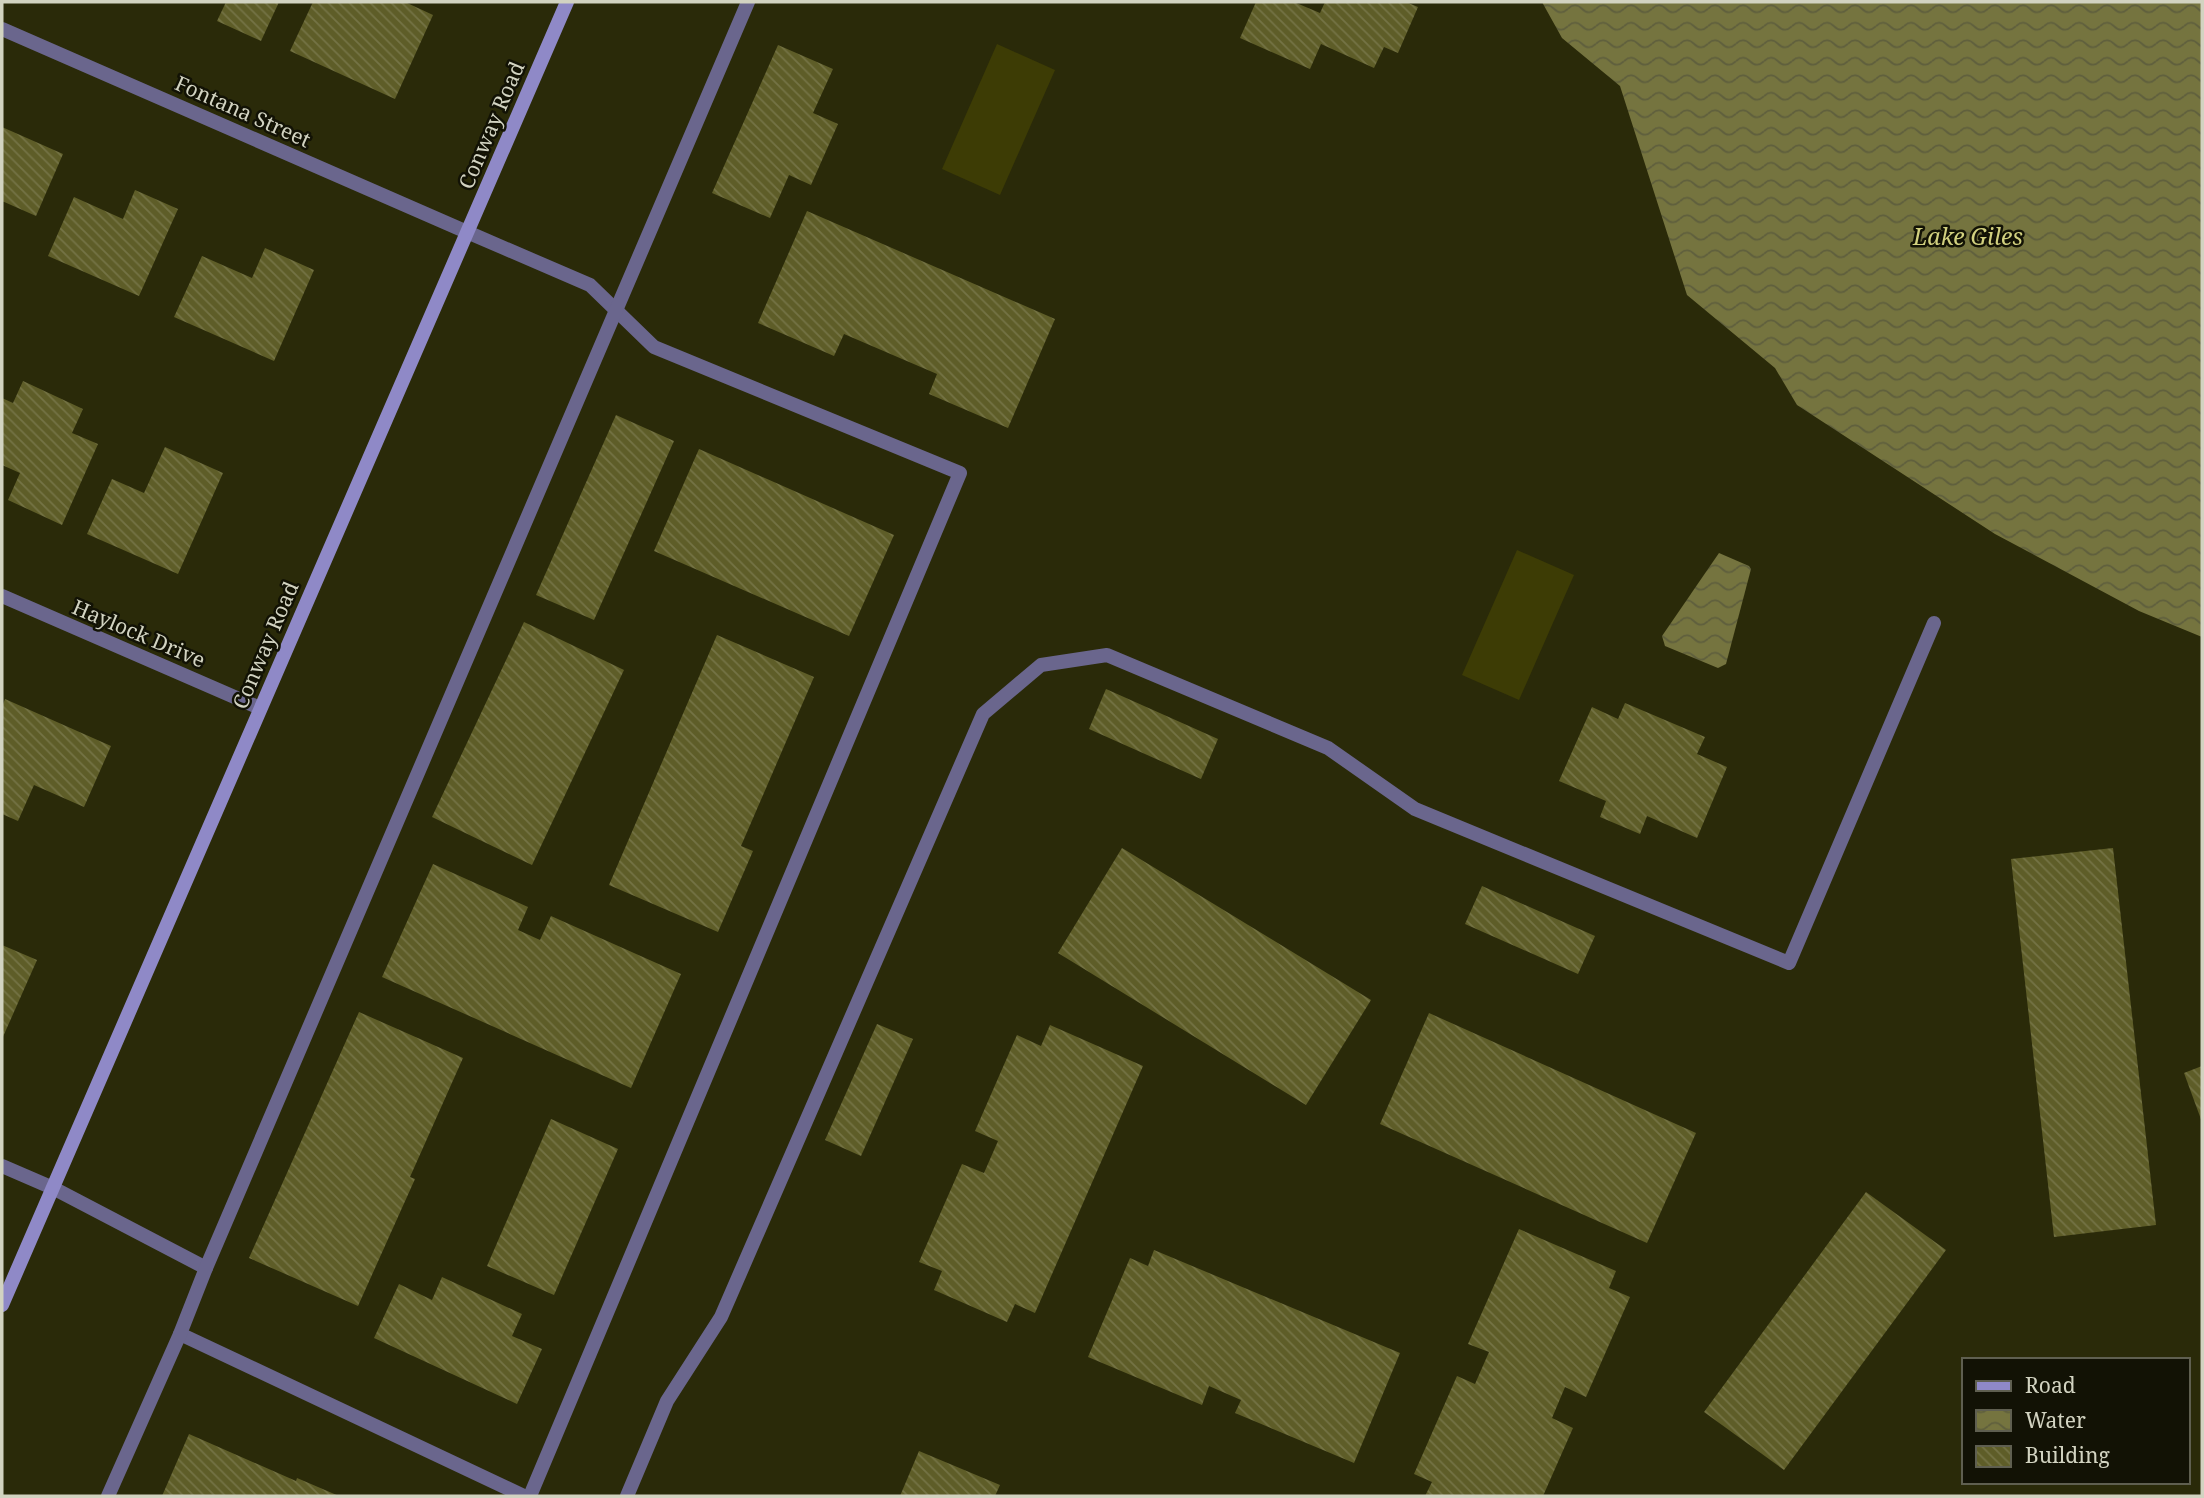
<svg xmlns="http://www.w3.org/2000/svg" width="2204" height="1498" font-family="'Noto Serif',serif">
<defs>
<pattern id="water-waves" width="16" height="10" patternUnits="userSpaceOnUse" patternTransform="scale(1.75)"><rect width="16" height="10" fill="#75743f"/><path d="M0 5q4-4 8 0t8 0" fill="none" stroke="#5f5f3d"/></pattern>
<pattern id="building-back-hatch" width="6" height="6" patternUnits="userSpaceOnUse" patternTransform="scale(1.75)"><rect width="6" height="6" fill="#5e5d28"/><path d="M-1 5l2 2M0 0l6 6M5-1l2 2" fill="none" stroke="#747345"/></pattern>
</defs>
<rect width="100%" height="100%" fill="#2a2a09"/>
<!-- pitch -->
<g fill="#3d3c05">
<path d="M997,44L1055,70L1000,195L942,169Z"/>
<path d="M1517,550L1574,575L1519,700L1462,675Z"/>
</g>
<!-- water -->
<g fill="url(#water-waves)">
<path d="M1542,2H2202V637L2139,611L1995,534L1797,405L1775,368L1687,295L1620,86L1562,38Z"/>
<path d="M1719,553L1749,566L1751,569L1726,664L1718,668L1665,646L1662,636Z"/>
</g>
<!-- building -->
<g fill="url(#building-back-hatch)">
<path d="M226,2H279L261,41L217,21Z"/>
<path d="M313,2H405L433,15L395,99L290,51Z"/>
<path d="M1256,2H1294L1320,13L1325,2H1406L1418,7L1398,53L1384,47L1374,68L1321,44L1310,69L1240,38Z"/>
<path d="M778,45L833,69L813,113L838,124L811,185L789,175L770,218L712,193Z"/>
<path d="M2,127L63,154L36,216L2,201Z"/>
<path d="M135,190L178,209L139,296L48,256L74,197L123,219Z"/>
<path d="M807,211L1055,319L1008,428L929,394L937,374L844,334L834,356L758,323Z"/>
<path d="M265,248L314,270L274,361L174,317L202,256L252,278Z"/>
<path d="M23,381L83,409L72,433L98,444L62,525L8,500L20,473L2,465V398L13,403Z"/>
<path d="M616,415L674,441L594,620L536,595Z"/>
<path d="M165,447L223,473L178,574L87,534L112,479L144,493Z"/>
<path d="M699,449L894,535L849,636L654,551Z"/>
<path d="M524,622L624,670L532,865L432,817Z"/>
<path d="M717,635L814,677L741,846L753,851L718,932L609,885Z"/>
<path d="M1106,689L1218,739L1201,779L1089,729Z"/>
<path d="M5,699L111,746L84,807L34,785L18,821L2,814V707Z"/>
<path d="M1625,703L1705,737L1697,754L1727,767L1697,838L1647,816L1640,834L1600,817L1606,801L1559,781L1592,707L1618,719Z"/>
<path d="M1122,848L1371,1000L1306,1105L1058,953Z"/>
<path d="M2113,848L2156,1225L2054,1237L2011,859Z"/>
<path d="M433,864L528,907L518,930L540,940L551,916L681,974L631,1088L382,977Z"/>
<path d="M1482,886L1595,936L1578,974L1465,924Z"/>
<path d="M2,945L37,960L2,1039Z"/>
<path d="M359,1012L463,1058L410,1177L415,1179L358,1306L249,1258Z"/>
<path d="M1429,1013L1696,1133L1647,1243L1380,1124Z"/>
<path d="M877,1024L913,1039L861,1156L825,1140Z"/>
<path d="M1050,1025L1143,1066L1035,1313L1015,1304L1007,1322L934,1290L942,1271L919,1262L962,1164L984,1173L998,1141L975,1131L1017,1035L1041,1046Z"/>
<path d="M2202,1066V1122L2184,1073Z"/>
<path d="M551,1119L618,1149L554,1295L487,1266Z"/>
<path d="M1866,1192L1946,1250L1784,1470L1704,1412Z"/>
<path d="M1519,1229L1616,1271L1609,1288L1630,1297L1586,1397L1565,1387L1552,1418L1573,1428L1543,1496H1425L1432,1482L1414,1474L1457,1376L1475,1384L1489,1352L1468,1344Z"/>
<path d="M1154,1250L1400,1353L1354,1463L1235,1413L1241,1400L1209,1386L1202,1405L1088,1357L1130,1258L1148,1266Z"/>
<path d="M442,1277L522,1314L512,1336L542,1349L517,1404L374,1338L399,1284L432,1300Z"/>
<path d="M189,1434L296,1481L297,1478L339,1496H162Z"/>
<path d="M919,1451L1000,1485L995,1496H900Z"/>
</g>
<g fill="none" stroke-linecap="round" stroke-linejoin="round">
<!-- service -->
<g stroke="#6a668d" stroke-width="14">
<path d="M467,232L590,285L654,347L960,473L530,1496"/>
<path d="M53,1188L206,1268"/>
<path d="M180,1334L524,1496"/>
<path d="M108,1496L180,1334L206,1268L748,2"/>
<path d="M627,1496L667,1401L721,1317L983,714L1041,665L1107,655L1328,748L1415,809L1789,963L1934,623"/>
</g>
<!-- minor -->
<g stroke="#6a668d" stroke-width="14">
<path d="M2,29L467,232"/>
<path d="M2,596L260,708"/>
<path d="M2,1166L53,1188"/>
</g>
<!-- secondary -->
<path stroke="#8f89c7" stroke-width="14" d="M2,1305L567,2"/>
</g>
<g text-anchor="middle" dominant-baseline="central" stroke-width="5" stroke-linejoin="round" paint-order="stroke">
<!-- street labels -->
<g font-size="21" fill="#d2d3c1" stroke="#121205">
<text transform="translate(243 111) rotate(24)">Fontana Street</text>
<text transform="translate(491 125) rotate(-67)">Conway Road</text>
<text transform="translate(139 633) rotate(23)">Haylock Drive</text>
<text transform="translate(265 645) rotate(-67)">Conway Road</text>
</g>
<!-- water labels -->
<g font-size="23" font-style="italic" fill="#d2d17f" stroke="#121205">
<text x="1968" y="236">Lake Giles</text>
</g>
</g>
<!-- border -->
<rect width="2204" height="1498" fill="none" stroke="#d2d3c1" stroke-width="7"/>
<!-- legend -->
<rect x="1962" y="1358" width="228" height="126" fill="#121205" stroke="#5f5f50" stroke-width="2"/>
<rect x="1976" y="1381" width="35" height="10" fill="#8f89c7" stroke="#5f5f50" stroke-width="2"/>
<text x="2025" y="1393" font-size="21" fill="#d2d3c1">Road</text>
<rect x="1976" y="1410" width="35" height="21" fill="url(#water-waves)" stroke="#5f5f50" stroke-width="2"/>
<text x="2025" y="1428" font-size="21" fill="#d2d3c1">Water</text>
<rect x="1976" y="1446" width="35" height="21" fill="url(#building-back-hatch)" stroke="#5f5f50" stroke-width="2"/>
<text x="2025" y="1463" font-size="21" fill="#d2d3c1">Building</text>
</svg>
